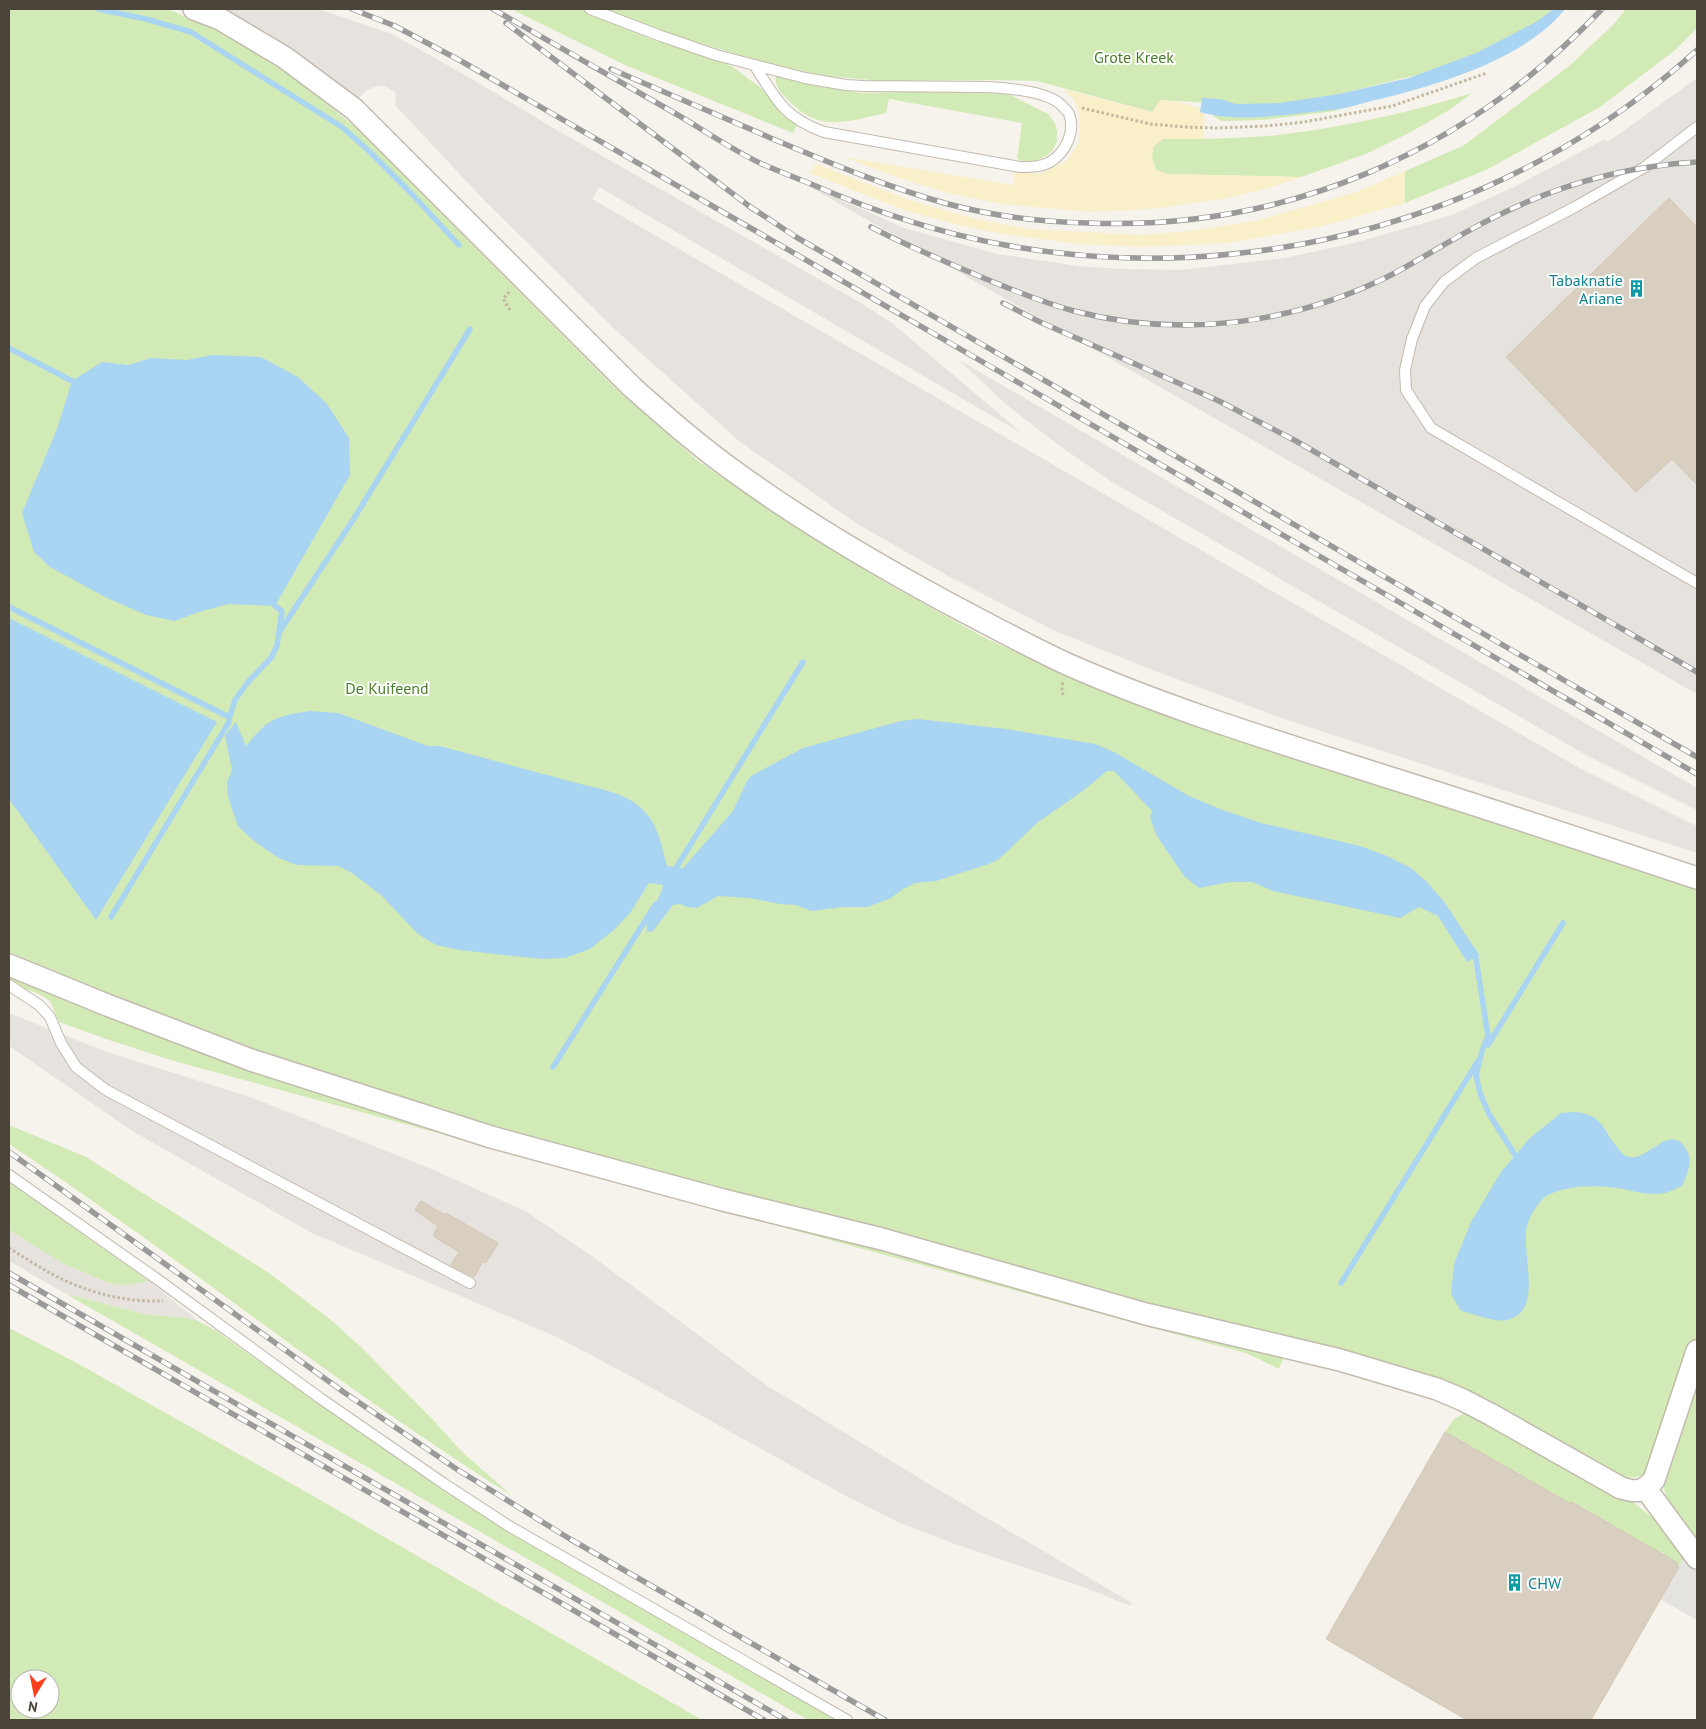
<svg xmlns="http://www.w3.org/2000/svg" width="1706" height="1729" font-family="'PT Sans',sans-serif">
<rect width="100%" height="100%" fill="#f6f3ec"/>
<!-- industrial -->
<g fill="#e6e2dd">
<path d="M210,9H318L392,34L470,78L560,132L861,303L892,323L1023,434L599,187L592,199L1581,769L1697,826V853L1284,719L1155,671L1053,630L948,576L856,523L739,441L621,335L484,200L395,105L396,98L395,92L385,86H377L367,90L356,100Z"/>
<path d="M1697,78V694L803,183L904,228L997,254L1078,266L1120,269L1181,270L1285,258L1358,242L1452,215L1518,185L1605,139L1608,142Z"/>
<path d="M959,360L1697,788V810L1588,756L1112,482L1064,449L1008,406Z"/>
<path d="M9,1013L104,1051L250,1097L429,1168L527,1212L589,1254L766,1385L934,1487L1132,1603L1131,1606L1086,1588L955,1544L898,1522L844,1495L636,1379L557,1337L312,1233L134,1132L9,1046Z"/>
<path d="M9,1230L64,1264L111,1284L149,1281L198,1321L180,1317L148,1315L66,1294L9,1261Z"/>
</g>
<!-- green -->
<g fill="#d2eab5" fill-rule="evenodd">
<path d="M9,9H168L237,40L298,81L358,129L612,385L698,461L772,511L886,583L987,639L1085,682L1203,728L1309,764L1697,888V1542L1667,1500L1662,1480L1650,1472C1638,1478 1629,1479 1617,1475L1470,1392L1178,1316L380,1096L271,1060L9,952Z"/>
<path d="M511,9H580L651,39L712,58L733,67L762,89L782,115L797,125L793,133L625,65Z"/>
<path d="M605,9H1559L1529,31L1449,67L1339,94L1340,109L1335,111L1262,120L1222,121L1214,117L1211,103L1160,100L1153,112L1037,81L996,80L883,81L825,76L759,61L647,27Z"/>
<path d="M1626,9H1697V28L1674,51L1600,107L1488,169L1405,203V171L1463,146L1568,67L1613,25Z"/>
<path d="M776,76L822,87L860,93L968,91L1010,95L1048,114L1055,123L1057,131V141L1053,150L1046,156L1036,161L1028,162L1017,159L1022,123L889,99L886,113C846,121 821,134 788,100C781,93 774,85 776,76Z"/>
<path d="M1472,93L1451,109L1409,133L1368,153L1301,177L1167,174L1156,170L1152,158L1153,147L1163,139C1201,139 1240,139 1278,135C1344,127 1408,113 1472,93Z"/>
<path d="M9,970L195,1043L1285,1354L1279,1369L1246,1353L1204,1342L174,1061L109,1040L59,1022L50,1001L39,994L26,989L9,979Z"/>
<path d="M9,1125L86,1157L269,1273L331,1320L363,1349L435,1422L461,1451L511,1495C338,1387 180,1257 9,1144Z"/>
<path d="M9,1182L149,1281L127,1285L111,1284L64,1264L9,1230Z"/>
<path d="M66,1294L148,1315L180,1317L198,1321L215,1330L378,1445L483,1515L575,1570L724,1654L835,1720H808Z"/>
<path d="M9,1328L75,1362L301,1489L702,1720H9ZM20,1679H50V1709H20Z"/>
<path d="M1463,1414H1476L1631,1501L1664,1526L1686,1554L1679,1567L1677,1565L1678,1563L1573,1502L1571,1504L1445,1432L1454,1419Z"/>
</g>
<!-- sand -->
<g fill="#f9efc9">
<path d="M1063,89L1152,112L1160,100L1178,102L1200,108V112L1204,113V139H1163L1153,147L1152,158L1156,170L1167,174L1301,177L1268,188L1228,198L1152,209L1089,212L1002,204L948,193L902,179L844,157L1013,185L1015,170L1039,174L1064,163L1071,155L1079,142L1080,117L1074,99Z"/>
<path d="M816,164L909,200L972,218L1029,229L1142,235L1198,230L1259,220L1357,192L1405,171V203L1323,226L1229,243L1144,247L1079,244L1003,234L966,227L904,210L810,173Z"/>
</g>
<!-- parking -->
<path fill="#e5e3e0" d="M1686,1554L1697,1560V1620L1660,1599Z"/>
<!-- water -->
<g fill="#a9d4f2">
<path d="M1554,9H1565C1526,58 1443,83 1384,98C1369,101 1355,106 1340,109C1325,111 1310,112 1295,114C1265,117 1229,121 1200,112L1202,98L1220,99L1236,104L1279,103L1339,94L1409,78L1476,53L1536,22Z"/>
<path d="M212,355L261,357L298,377L327,404L349,438L350,475L275,606L228,604L196,613L175,621L146,615L105,597L50,567L34,552L22,513L57,429L72,381L102,362L128,365L151,358L187,360Z"/>
<path d="M9,618L217,722L96,920L9,799Z"/>
<path d="M309,711L338,713L428,746H440L588,786C622,793 650,803 660,840C663,849 664,857 667,866L683,868L733,811L746,783L751,776L803,748L901,721L918,719L1006,729L1095,744L1114,752L1189,796L1220,809L1261,823L1360,846L1387,856L1411,868L1427,882L1445,903L1479,955L1467,962L1438,916L1419,907L1400,918L1273,891L1252,882H1230L1199,888L1184,876L1157,836L1150,818L1152,811L1114,771H1107L1084,790L1037,823L999,859L989,864L936,881L915,883L903,889L891,898L868,907H844L811,911L796,905L780,904L749,898L718,896L697,908L687,907L680,904L673,905L653,931L647,932C644,913 661,900 663,885L649,883L630,913L615,929L590,949L565,958L543,959L503,955L460,950L436,945L418,934L381,895L352,873L338,866L296,865L277,857L254,841L238,826L228,797L227,782L232,770L225,735L236,722L246,746C269,718 274,717 309,711Z"/>
<path d="M1576,1112C1604,1115 1602,1130 1618,1148C1620,1151 1623,1155 1626,1156C1646,1166 1669,1120 1686,1149C1694,1162 1687,1174 1682,1186C1677,1188 1670,1192 1665,1193C1651,1196 1637,1192 1623,1189C1604,1186 1585,1185 1566,1189C1558,1191 1548,1193 1542,1200C1535,1207 1530,1216 1527,1226C1520,1251 1545,1310 1508,1320C1498,1323 1471,1314 1460,1310L1451,1294L1454,1264L1471,1222L1501,1172L1530,1138L1561,1113Z"/>
</g>
<g fill="none" stroke-linecap="round" stroke-linejoin="round">
<!-- stream -->
<g stroke="#a9d4f2" stroke-width="5.5">
<path d="M98,9L146,19L191,32L342,127L369,151L409,191L459,245"/>
<path d="M9,348L72,381"/>
<path d="M9,607L229,717"/>
<path d="M280,631L353,520L470,329"/>
<path d="M229,719L235,700L248,682L271,658L277,646L282,611L275,606"/>
<path d="M673,873L803,662"/>
<path d="M111,917L229,722"/>
<path d="M1473,950L1475,953L1488,1036L1482,1051L1476,1075L1480,1093L1489,1114L1515,1155"/>
<path d="M1488,1045L1563,923"/>
<path d="M553,1067L655,905"/>
<path d="M1341,1283L1478,1061"/>
</g>
</g>
<!-- building -->
<g fill="#d8cfc1" stroke="#d3c7b4">
<path d="M1669,198L1697,227V485L1672,459L1636,492L1506,357Z"/>
<path d="M421,1201L445,1215L446,1213L498,1243L486,1263L483,1261L474,1277L451,1265L459,1252L433,1236L438,1226L415,1210Z"/>
<path d="M1445,1432L1571,1504L1572,1502L1678,1563L1677,1565L1679,1567L1591,1720H1467L1326,1639Z"/>
</g>
<g fill="none" stroke-linecap="round" stroke-linejoin="round">
<defs>
<g id="service">
<path d="M590,9L661,36L716,55L805,78L846,85L863,86L987,87C1007,88 1043,91 1059,103C1062,106 1068,111 1069,114C1076,132 1065,153 1050,162C1041,167 1031,167 1020,167L824,132C785,118 776,100 755,66"/>
<path d="M1697,127L1645,167L1575,207L1476,258L1444,282L1425,306L1412,339L1405,370L1406,390L1431,428L1697,583"/>
<path d="M9,985L39,1005L50,1017L61,1043L76,1067L106,1090L470,1283"/>
<path d="M9,1175L157,1279L320,1398L443,1483L509,1526L847,1720"/>
</g>
<g id="minor">
<path d="M194,9L220,19L284,57L354,109L633,388C667,418 701,448 738,474C804,522 874,563 946,602C986,623 1026,645 1067,664C1169,709 1275,741 1381,775C1487,808 1592,843 1697,878"/>
<path d="M9,965L107,1005L251,1060L491,1137L723,1200L882,1239L1146,1314L1340,1360L1437,1389L1463,1400L1490,1414L1621,1488C1638,1493 1642,1492 1654,1480L1697,1351"/>
<path d="M1646,1489L1697,1558"/>
</g>
</defs>
<!-- service casing -->
<use href="#service" stroke="#c2bbae" stroke-width="12"/>
<!-- minor casing -->
<use href="#minor" stroke="#c2bbae" stroke-width="24"/>
<!-- path -->
<g stroke="#c4b79f" stroke-width="3" stroke-dasharray="2.5 2.5" stroke-linecap="butt">
<path d="M1082,108L1150,124L1185,127L1217,128L1265,126L1304,122L1392,106L1487,73"/>
<path d="M510,310L503,299L510,291"/>
<path d="M1063,695L1062,689L1063,681"/>
<path d="M9,1248C27,1259 46,1272 66,1281C97,1295 129,1302 163,1301"/>
</g>
<!-- service -->
<use href="#service" stroke="#fff" stroke-width="10"/>
<!-- minor -->
<use href="#minor" stroke="#fff" stroke-width="21"/>
<defs>
<g id="rail">
<path d="M352,9L395,26L461,61L1697,774"/>
<path d="M493,9C553,43 612,77 671,111C701,128 730,149 762,164C778,171 794,177 811,184C873,211 938,233 1005,245C1251,290 1512,218 1697,50"/>
<path d="M506,23L753,209"/>
<path d="M611,69C667,93 724,118 780,142C835,165 890,188 948,204C993,216 1041,222 1088,223C1287,231 1466,152 1602,9"/>
<path d="M749,206L796,237L1697,757"/>
<path d="M871,227C903,244 935,257 967,271C1002,286 1038,301 1074,311C1181,339 1294,324 1391,275C1429,255 1464,231 1503,213C1564,183 1630,166 1697,162"/>
<path d="M1003,303L1040,322L1219,401L1296,441L1697,672"/>
<path d="M9,1152L345,1393L458,1470L570,1539L885,1720"/>
<path d="M9,1273L786,1720"/>
<path d="M9,1285L764,1720"/>
</g>
</defs>
<!-- rail casing -->
<use href="#rail" stroke="#9a9a9a" stroke-width="5.5"/>
<!-- rail -->
<use href="#rail" stroke="#fff" stroke-width="4" stroke-dasharray="11" stroke-linecap="butt"/>
</g>
<!-- icons -->
<defs>
<symbol id="building-bare" viewBox="-9 -9 18 18"><path d="M-4-6H4V6H1V3H-1V6H-4ZM-2.5-4.3h1.7v1.8h-1.7ZM.8-4.3h1.7v1.8H.8ZM-2.5-1h1.7V.8h-1.7ZM.8-1h1.7V.8H.8Z" fill="#0f9aa8" stroke="#fff" stroke-width="2.5" paint-order="stroke"/></symbol>
</defs>
<g fill-rule="evenodd">
<use href="#building-bare" x="1624" y="276" width="25" height="25"/>
<use href="#building-bare" x="1502" y="1570" width="25" height="25"/>
</g>
<g text-anchor="middle" dominant-baseline="central" stroke-width="4" stroke-linejoin="round" paint-order="stroke">
<!-- park labels -->
<g font-size="16" fill="#4a7f2a" stroke="#fff">
<text x="1134" y="57">Grote Kreek</text>
<text x="387" y="688">De Kuifeend</text>
</g>
<!-- culture labels -->
<g font-size="16" fill="#0d838f" stroke="#fff" text-anchor="end">
<text x="1623" y="280">Tabaknatie<tspan x="1623" dy="18">Ariane</tspan></text>
<text x="1528" y="1583" text-anchor="start">CHW</text>
</g>
</g>
<!-- border -->
<rect width="1706" height="1729" fill="none" stroke="#4b4439" stroke-width="20"/>
<!-- north arrow -->
<g transform="translate(35 1694) rotate(190)"><circle r="24" fill="#ffffff" stroke="#b7b4b0"/>
<path d="M0-4L9 19L0 12L-9 19Z" fill="#fc3f1d"/>
<text y="-8" font-size="14" font-weight="bold" text-anchor="middle" fill="#4b4439">N</text>
</g>
</svg>
